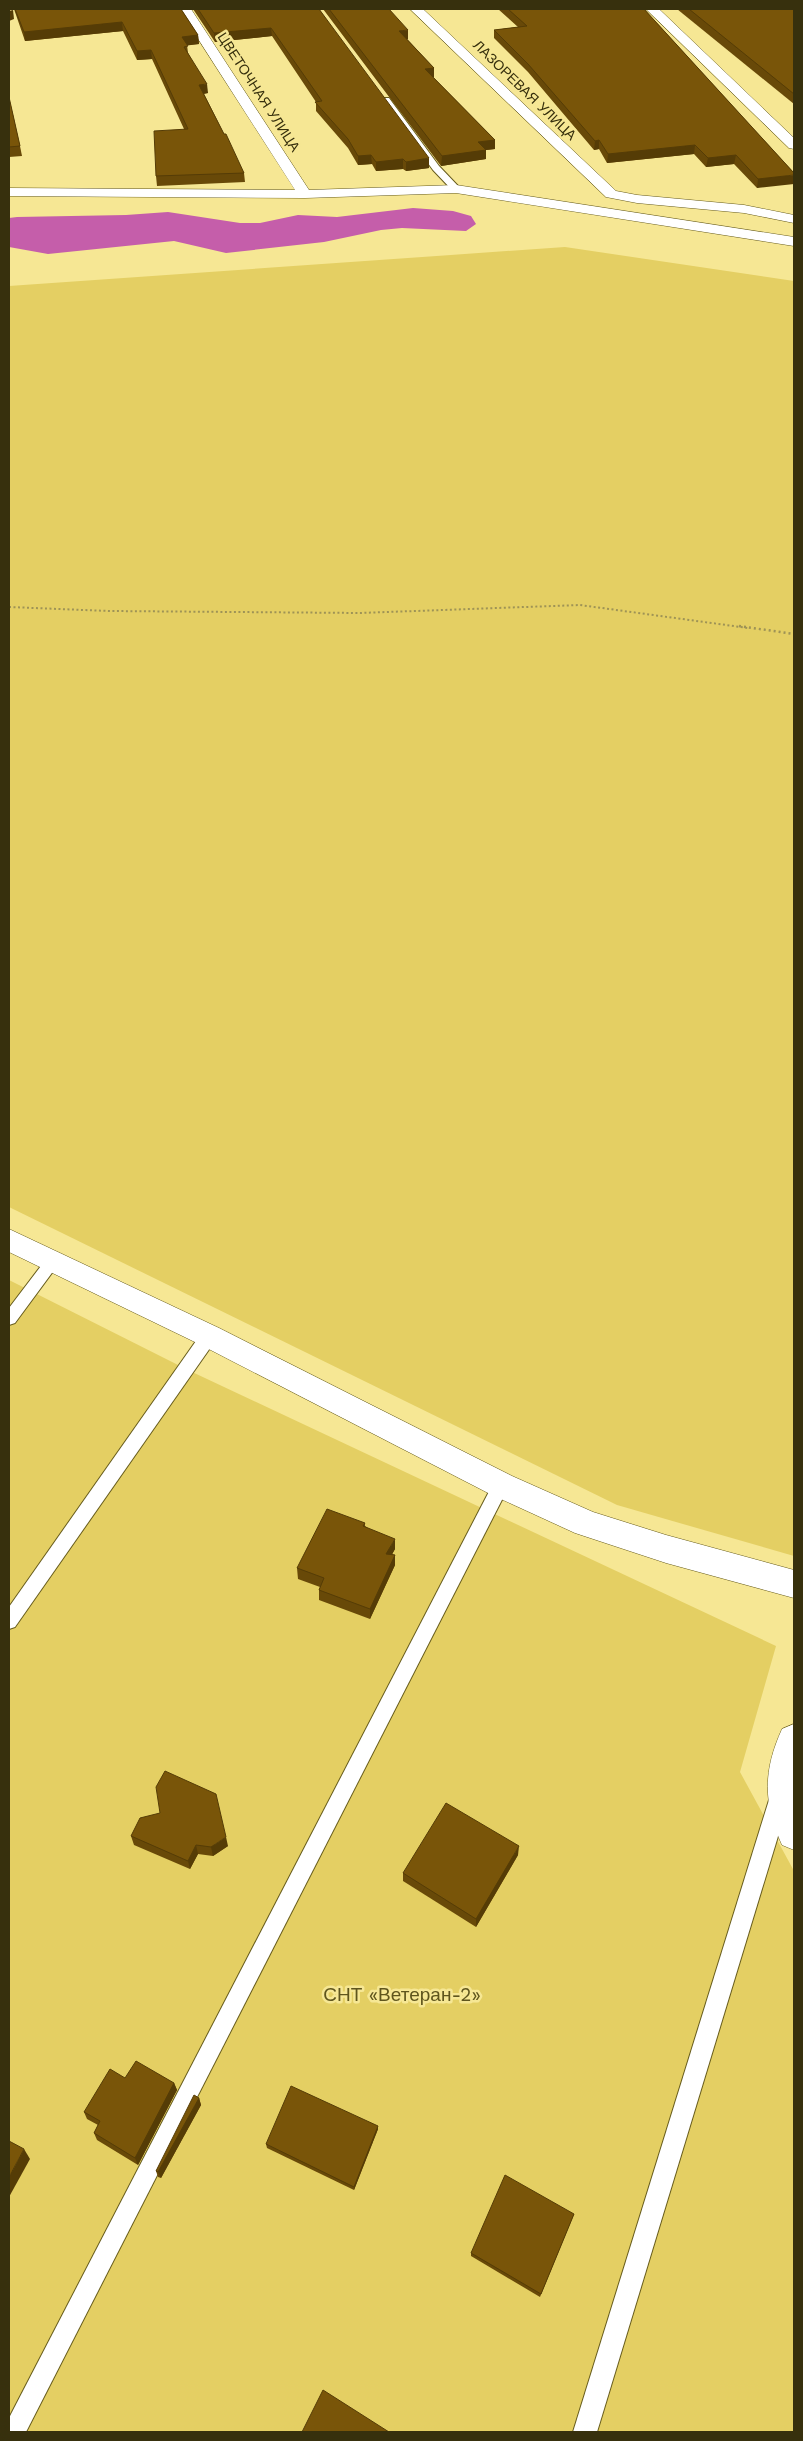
<svg xmlns="http://www.w3.org/2000/svg" width="803" height="2441" font-family="'Work Sans',sans-serif">
<rect width="100%" height="100%" fill="#f6e794"/>
<!-- green -->
<g fill="#e4cf63">
<path d="M565,247L794,281V1556L617,1505L9,1207V286Z"/>
<path d="M9,1280L190,1371L776,1646L740,1772L794,1871V2432H9Z"/>
</g>
<!-- water -->
<path fill="#c55eaa" d="M413,208L453,211L471,216L476,224L466,231L402,228L381,230L324,242L226,253L174,241L48,254L9,247V218L17,217L126,215L168,212L240,223H260L298,215L337,217Z"/>
<g fill="none" stroke-linecap="round" stroke-linejoin="round">
<defs>
<g id="service">
<path d="M383,98H389L439,166L459,187V191H453L433,170L383,102Z"/>
<path d="M52,1256L57,1258L60,1262L57,1266L15,1323L9,1325V1308L47,1258Z"/>
<path d="M209,1330L215,1331L217,1336L215,1341L15,1627L9,1629V1607L203,1331Z"/>
<path d="M501,1478L507,1480L509,1485L507,1490L26,2432H9V2418L495,1480Z"/>
<path d="M779,1791L786,1793L789,1800L597,2432H573L769,1800L772,1793Z"/>
</g>
<g id="minor">
<path d="M179,9H191L309,190L456,185L794,237V246L456,193L305,198L9,196V188L295,190Z"/>
<path d="M410,9H423L616,191L637,195L744,205L794,215V223L744,213L637,203L606,197Z"/>
<path d="M646,9H659L794,138V149L789,148Z"/>
<path d="M9,1229L219,1328L512,1476L593,1512L666,1535L794,1570V1598L666,1563L575,1533L490,1494L199,1344L9,1252Z"/>
<path d="M794,1724V1850L782,1845C763,1802 763,1771 782,1729Z"/>
</g>
</defs>
<!-- service casing -->
<use href="#service" stroke="#675c1c" stroke-width="2"/>
<!-- minor casing -->
<use href="#minor" stroke="#675c1c" stroke-width="1"/>
<!-- path-far1 -->
<path stroke="#9e9356" stroke-width="2" stroke-dasharray="2 2.5" stroke-linecap="butt" d="M9,607L109,611L360,613L580,605L748,628"/>
<!-- path -->
<path stroke="#9e9356" stroke-width="2.5" stroke-dasharray="2 3" stroke-linecap="butt" d="M739,626L794,634"/>
<!-- service -->
<use href="#service" fill="#fff" fill-rule="evenodd"/>
<!-- minor -->
<use href="#minor" fill="#fff" fill-rule="evenodd"/>
</g>
<!-- wall -->
<g fill="#684908">
<path d="M14,9H181L198,35L199,44L187,45L188,53L208,93L204,94L224,134L244,173L245,182L157,186L156,176L184,129L152,59L137,60L123,31L25,41L15,12Z"/>
<path d="M193,9H319L429,168L406,171L403,169L376,171L372,164L358,165L348,148L316,111V102L272,36L215,42Z"/>
<path d="M323,9H389L407,39L434,68L433,77L495,140V149L486,150V159L441,166Z"/>
<path d="M498,9H644L794,173L757,188L734,164L706,167L694,154L607,163L599,149L594,150L528,72L494,38V30L518,27Z"/>
<path d="M677,9H794V104Z"/>
<path d="M9,97L20,146L22,156L9,157Z"/>
<path d="M365,1523V1526L395,1549L392,1554L395,1555V1565L370,1619L319,1600V1590L320,1587L298,1579L297,1568Z"/>
<path d="M131,1836L228,1846L213,1856L198,1854L190,1869L134,1845Z"/>
<path d="M518,1855L476,1927L403,1881V1873Z"/>
<path d="M125,2078L174,2083L177,2090L138,2165L97,2140L94,2133L98,2125L87,2119L84,2112Z"/>
<path d="M199,2098L201,2105L161,2178L158,2177L156,2171Z"/>
<path d="M378,2129L354,2190L267,2148L266,2144Z"/>
<path d="M574,2214L540,2297L471,2256V2253Z"/>
</g>
<!-- shaded-wall -->
<g fill="#553c06">
<path d="M13,10L14,19L9,21V11Z"/>
<path d="M122,22L123,31L25,41L24,32Z"/>
<path d="M271,28L272,36L215,42L214,33Z"/>
<path d="M408,30V39L399,40V31Z"/>
<path d="M198,35L199,44L183,46L182,37Z"/>
<path d="M151,50L152,59L137,60V51Z"/>
<path d="M434,68V77L425,78V69Z"/>
<path d="M207,84L208,93L200,94L199,85Z"/>
<path d="M495,140V149L486,150V159L441,166L442,156L478,142Z"/>
<path d="M599,140V149L594,150L595,141Z"/>
<path d="M695,145L694,154L607,163L608,154Z"/>
<path d="M371,155L372,164L358,165V156Z"/>
<path d="M736,155L734,164L706,167L708,158Z"/>
<path d="M429,158V168L406,171V162Z"/>
<path d="M403,159V169L376,171V162Z"/>
<path d="M794,175V184L757,188L758,179Z"/>
<path d="M395,1539V1549L387,1564L386,1554Z"/>
<path d="M395,1555V1565L370,1619V1609Z"/>
<path d="M226,1837L228,1846L213,1856L211,1847Z"/>
<path d="M196,1845L198,1854L190,1869L188,1861Z"/>
<path d="M519,1846L518,1855L476,1927V1919Z"/>
<path d="M174,2083L177,2090L138,2165L135,2158Z"/>
<path d="M199,2098L201,2105L161,2178L158,2172Z"/>
<path d="M378,2126V2129L354,2190V2187Z"/>
<path d="M24,2149L30,2159L9,2197V2177Z"/>
</g>
<!-- building -->
<g fill="#795509" stroke="#553c06">
<path d="M15,9H181L198,35L182,37L188,46L184,47L207,84L199,85L224,134H226L244,173L156,176L154,131L188,129L151,50L137,51L122,22L24,32Z"/>
<path d="M198,9H319L429,158L406,162L403,159L376,162L371,155L358,156L348,139L315,102L322,101L271,28L214,33Z"/>
<path d="M329,9H389L408,30L399,31L434,68L425,69L495,140L478,142L486,150L442,156Z"/>
<path d="M508,9H644L794,173V175L758,179L736,155L708,158L695,145L608,154L599,140L595,141L528,64L494,30L527,26Z"/>
<path d="M689,9H794V94Z"/>
<path d="M9,97L20,146L9,147Z"/>
<path d="M327,1509L365,1523L363,1526L395,1539L386,1554L395,1555L370,1609L319,1590L324,1578L297,1568Z"/>
<path d="M165,1771L216,1794L226,1837L211,1847L196,1845L188,1861L131,1836L140,1818L160,1813L156,1787Z"/>
<path d="M446,1803L519,1846L476,1919L403,1873Z"/>
<path d="M136,2061L174,2083L135,2158L94,2133L100,2121L84,2112L110,2069L125,2078Z"/>
<path d="M291,2086L378,2126L354,2187L266,2144Z"/>
<path d="M194,2095L199,2098L158,2172L156,2171Z"/>
<path d="M9,2141L24,2149L9,2177Z"/>
<path d="M505,2175L574,2214L541,2294L471,2253Z"/>
<path d="M323,2390L389,2432H302Z"/>
</g>
<g text-anchor="middle" dominant-baseline="central" stroke-width="5" stroke-linejoin="round" paint-order="stroke">
<!-- far-street labels -->
<g font-size="14" fill="#37300d" stroke="#f6e794">
<text transform="translate(525 90) rotate(44)">ЛАЗОРЕВАЯ УЛИЦА</text>
<text transform="translate(259 92) rotate(57)">ЦВЕТОЧНАЯ УЛИЦА</text>
</g>
<!-- near-park labels -->
<g font-size="19" fill="#5f551d" stroke="#f6e794">
<text x="402" y="1994">СНТ «Ветеран-2»</text>
</g>
</g>
<!-- border -->
<rect width="803" height="2441" fill="none" stroke="#37300d" stroke-width="20"/>
</svg>
